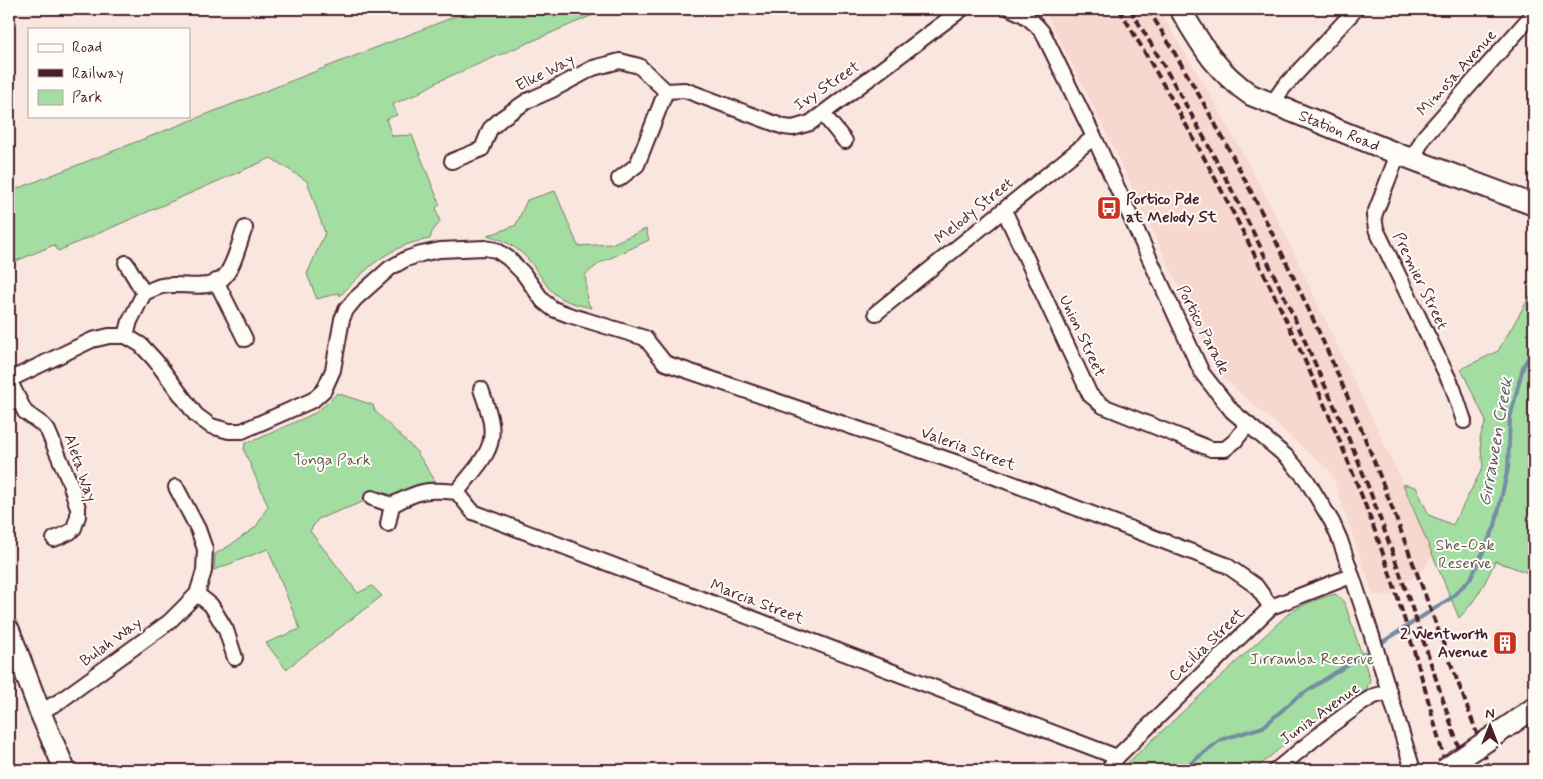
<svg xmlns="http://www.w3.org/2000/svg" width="1543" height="779" font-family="Mynerve,sans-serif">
<rect width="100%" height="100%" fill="#f9e7df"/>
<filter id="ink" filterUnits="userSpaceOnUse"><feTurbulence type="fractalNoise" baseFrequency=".02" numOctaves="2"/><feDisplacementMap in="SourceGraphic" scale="10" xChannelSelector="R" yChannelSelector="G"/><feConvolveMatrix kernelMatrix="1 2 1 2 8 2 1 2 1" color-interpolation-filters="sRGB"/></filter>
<g filter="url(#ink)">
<!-- built -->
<path fill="#f6d8ce" d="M1044,9H1159L1216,105L1272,207L1403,484L1433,555L1424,568L1389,596L1373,594L1331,472L1221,376L1104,128Z"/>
<!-- green -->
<g fill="#a3dda2" stroke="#767e66">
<path d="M474,9H607L439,81L415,95L393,104L397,115L386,119L392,136L412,135L440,205L436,208L440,222L432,232L430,239C419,241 409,243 399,248C376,258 357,278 340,296L339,293L317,299L307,274L325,233L307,181L271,158L58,251L54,245L9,264V192Z"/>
<path d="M555,191L578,246L611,244L646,229L649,240L600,263L585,275C588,288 583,295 591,308C580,305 564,302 555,294C547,288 542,278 536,270C524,251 508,241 487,235L496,233L516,225L527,200Z"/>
<path d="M1534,293V575L1495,561C1486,582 1476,601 1459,618L1403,484L1416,487L1429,515L1453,525L1483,467L1480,438L1486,421L1461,369L1498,351L1530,296Z"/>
<path d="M337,393L373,405L375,411L416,451L436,482C418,483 410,487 394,495L372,490L368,500L318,519L310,531L358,593L372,586L382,596L286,669L266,643L300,629L268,549L214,570L215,554L229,546L256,527L268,506L244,450L245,443L258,439L315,413L329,402Z"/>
<path d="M1335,594L1342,599L1346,607L1369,676L1370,681L1367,688L1369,691L1364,695L1351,693C1318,717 1286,742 1255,770H1120L1288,614C1303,604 1318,599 1335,594Z"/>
</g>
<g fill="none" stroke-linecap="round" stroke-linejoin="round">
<!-- stream -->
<g stroke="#748da2" stroke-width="4">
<path d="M1378,645L1451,598L1471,578L1495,526L1508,468L1510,418L1523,367L1534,348"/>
<path d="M1182,770L1220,740L1263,727L1296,698L1372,649"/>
</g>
<defs>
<g id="minor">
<path d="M1011,9C1025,14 1034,21 1043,33L1094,137L1202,373L1232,411L1288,458L1306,479L1332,522L1340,540L1371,633L1413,770"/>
<path d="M666,91L685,90L784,127L793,128L810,123L962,9"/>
<path d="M1271,105L1283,88L1356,9"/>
<path d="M823,114L845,141"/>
<path d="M1398,154L1374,216L1376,229L1453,388L1464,421"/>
<path d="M1412,160L1424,137L1534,13"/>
<path d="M452,161L482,149L490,129L502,118L527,101L552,90L593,68L620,61L639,66L666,91"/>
<path d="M619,179L637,165L666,91"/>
<path d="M1004,210L1090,395L1103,406L1211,449H1225L1235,441L1248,424"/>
<path d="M126,263L144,293"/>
<path d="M216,281L245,339"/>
<path d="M876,313L1094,137"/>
<path d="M126,336L141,345L155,360L196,415L211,426L229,431H242L313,400L324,390L333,370L342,319L346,310L355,299L390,268L406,259L421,254L440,250L485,248L496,250L508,258L523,273L543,301L553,309L569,315L645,338L665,363L961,464L1226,565L1256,586L1271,607"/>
<path d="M126,336L130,321L144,293C150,291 156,287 162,286C182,282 207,292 223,278C234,268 239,242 245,228"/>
<path d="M9,380L25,412L43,425L48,431L70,483L78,508V516L74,528L70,532L54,539"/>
<path d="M9,380L92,340L109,336H126"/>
<path d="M457,492C468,477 489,457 491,439C494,423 486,404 481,389"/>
<path d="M372,498L392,505C420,490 426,489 457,492L473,512L1117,757"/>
<path d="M388,524L392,505"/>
<path d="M197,594L211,605L226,630L235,658"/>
<path d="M40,712L60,701L169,622L197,594L204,571L205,549L198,529L176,487"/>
<path d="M1108,770L1117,757L1271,607L1351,576"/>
<path d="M1276,770L1330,726L1359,705L1374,696L1389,692"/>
</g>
<g id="secondary">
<path d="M1180,9C1202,46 1215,70 1251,95L1398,154L1534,205"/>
<path d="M9,630L40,712L65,770"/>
<path d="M1504,729L1534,708"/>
</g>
</defs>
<!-- minor casing -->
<use href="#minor" stroke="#4a1f2b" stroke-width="18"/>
<!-- secondary casing -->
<use href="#secondary" stroke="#4a1f2b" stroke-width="24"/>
<!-- minor -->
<use href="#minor" stroke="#fdfcf7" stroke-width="14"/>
<!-- secondary -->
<use href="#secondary" stroke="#fdfcf7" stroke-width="20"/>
<!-- rail -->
<g stroke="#4a1f2b" stroke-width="4" stroke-dasharray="8 4" stroke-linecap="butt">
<path d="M1119,9C1213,165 1297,329 1363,499C1397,587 1423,679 1447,770"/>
<path d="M1130,9C1202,127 1265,250 1321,377C1339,416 1357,456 1372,497C1406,587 1436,678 1466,770"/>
<path d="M1148,9C1226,135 1293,269 1351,405C1376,463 1397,522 1420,581C1443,644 1468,707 1490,770"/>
</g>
<defs>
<path id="secondary-bridge" d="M1444,770L1504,729"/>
</defs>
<!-- secondary-bridge casing -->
<use href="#secondary-bridge" stroke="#4a1f2b" stroke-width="24" stroke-linecap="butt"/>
<!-- secondary-bridge -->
<use href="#secondary-bridge" stroke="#fdfcf7" stroke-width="20"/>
</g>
</g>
<!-- icons -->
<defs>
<symbol id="bus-square" viewBox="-11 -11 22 22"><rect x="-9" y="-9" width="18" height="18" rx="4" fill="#c8321e" stroke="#fdfcf7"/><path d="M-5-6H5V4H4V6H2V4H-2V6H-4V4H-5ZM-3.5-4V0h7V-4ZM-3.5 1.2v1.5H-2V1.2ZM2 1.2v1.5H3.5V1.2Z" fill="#fff"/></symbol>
<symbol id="building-square" viewBox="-11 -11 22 22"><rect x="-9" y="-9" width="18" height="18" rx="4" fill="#c8321e" stroke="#fdfcf7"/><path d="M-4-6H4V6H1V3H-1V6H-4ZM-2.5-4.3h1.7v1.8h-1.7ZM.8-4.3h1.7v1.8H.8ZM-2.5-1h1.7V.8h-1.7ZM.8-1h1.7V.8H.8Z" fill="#fff"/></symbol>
</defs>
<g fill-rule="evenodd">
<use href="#bus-square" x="1095" y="194" width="28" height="28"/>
<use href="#building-square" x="1491" y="629" width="28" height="28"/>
</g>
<g text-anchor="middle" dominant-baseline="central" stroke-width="4" stroke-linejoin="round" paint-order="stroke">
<!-- street labels -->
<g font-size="16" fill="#4a1f2b" stroke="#fdfcf7">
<text transform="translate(545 73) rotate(-27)">Elke Way</text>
<text transform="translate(1457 73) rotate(-48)">Mimosa Avenue</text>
<text transform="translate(827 86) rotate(-34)">Ivy Street</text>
<text transform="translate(1339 131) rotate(22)">Station Road</text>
<text transform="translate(974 211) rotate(-39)">Melody Street</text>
<text transform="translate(1420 281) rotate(64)">Premier Street</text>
<text transform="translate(1203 330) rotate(63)">Portico Parade</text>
<text transform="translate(1082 336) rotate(65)">Union Street</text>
<text transform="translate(968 449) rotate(20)">Valeria Street</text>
<text transform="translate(80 468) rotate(71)">Aleta Way</text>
<text transform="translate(757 602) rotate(21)">Marcia Street</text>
<text transform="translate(111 642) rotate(-36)">Bulah Way</text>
<text transform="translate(1207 645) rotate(-44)">Cecilia Street</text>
<text transform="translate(1320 714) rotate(-36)">Junia Avenue</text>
</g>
<!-- poi labels -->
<g font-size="16" font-weight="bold" fill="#4a1f2b" stroke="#fdfcf7" text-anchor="start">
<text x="1126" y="199">Portico Pde<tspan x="1126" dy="18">at Melody St</tspan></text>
<text x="1488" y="634" text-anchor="end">2 Wentworth<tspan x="1488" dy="18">Avenue</tspan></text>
</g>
<!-- park labels -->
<g font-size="16" fill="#65584f" stroke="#fdfcf7">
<text x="332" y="460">Tonga Park</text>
<text x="1465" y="545">She-Oak<tspan x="1465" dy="18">Reserve</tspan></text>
<text x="1312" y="659">Jirramba Reserve</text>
</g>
<!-- water labels -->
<g font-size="18" font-style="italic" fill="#5f5667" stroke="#fdfcf7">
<text transform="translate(1496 442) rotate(-80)">Girraween Creek</text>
</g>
</g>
<!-- margin -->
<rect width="1543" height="779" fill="none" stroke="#fdfcf7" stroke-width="30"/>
<rect x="15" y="15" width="1513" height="749" fill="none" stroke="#4a1f2b" stroke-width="2" filter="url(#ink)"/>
<!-- legend -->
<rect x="28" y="28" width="162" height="90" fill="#fdfcf7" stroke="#b5a4a5"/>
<rect x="38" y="44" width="25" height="8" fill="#fdfcf7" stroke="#b5a4a5"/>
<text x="72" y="52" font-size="15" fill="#4a1f2b">Road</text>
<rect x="38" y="69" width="25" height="8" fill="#4a1f2b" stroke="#b5a4a5"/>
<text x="72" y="78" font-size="15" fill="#4a1f2b">Railway</text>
<rect x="38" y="90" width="25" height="15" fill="#a3dda2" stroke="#b5a4a5"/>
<text x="72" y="102" font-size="15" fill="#4a1f2b">Park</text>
<!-- north arrow -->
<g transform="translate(1490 726)" stroke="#fdfcf7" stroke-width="4" paint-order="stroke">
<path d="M0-4L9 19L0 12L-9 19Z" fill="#4a1f2b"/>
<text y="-8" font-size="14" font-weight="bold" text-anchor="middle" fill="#4a1f2b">N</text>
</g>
</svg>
